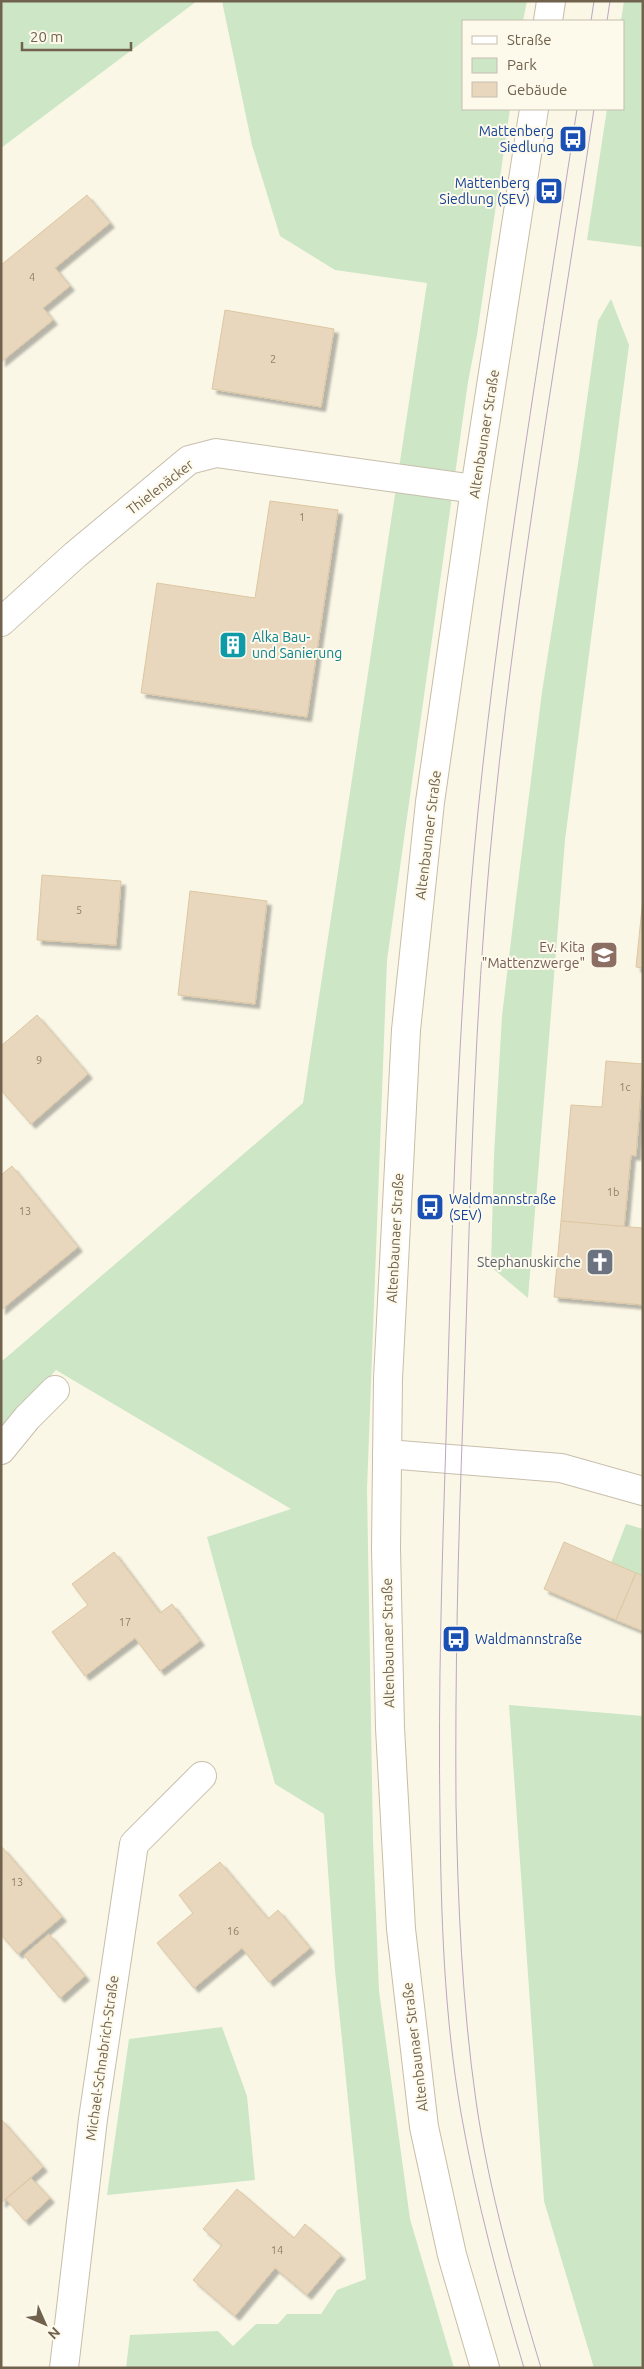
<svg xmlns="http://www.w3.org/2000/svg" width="644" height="2369" font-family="Ubuntu,sans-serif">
<defs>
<filter id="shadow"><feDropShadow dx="4.5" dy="4.5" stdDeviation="1" flood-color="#0004"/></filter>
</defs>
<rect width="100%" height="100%" fill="#faf7e6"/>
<!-- green -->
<g fill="#cce6c6">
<path d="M1,1H197L1,148Z"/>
<path d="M222,1H527L523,21H463V109H510L477,335L468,382L387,960L367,1489L373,1840L379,1991L410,2219L454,2368H126L130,2335L218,2331L233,2346L256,2324H278L287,2314H321L337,2290L366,2279L335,1970L324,1814L275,1784L207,1537L291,1509L56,1370L1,1431V1362L303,1103L427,283L335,270L280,236L252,145Z"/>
<path d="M624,1H643V247L587,240L607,109H623V21H621Z"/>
<path d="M611,299L629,345L565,840L528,1298L491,1267L494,1155L502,1016L516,899L542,692L578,464L598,321Z"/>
<path d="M626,1524L643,1529V1576L611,1563Z"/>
<path d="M509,1705L643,1716V2368H594L544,2201Z"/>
<path d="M222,2027L247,2096L255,2180L107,2195L129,2039Z"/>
</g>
<!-- building -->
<g fill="#e8d7bc" stroke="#ddc7a3" filter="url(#shadow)">
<path d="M87,195L110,223L55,268L70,286L43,308L53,320L1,362V265Z"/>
<path d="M225,310L334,329L321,407L212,389Z"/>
<path d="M270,501L338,510L307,717L141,693L157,583L255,598Z"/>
<path d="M42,875L121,881L116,945L37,940Z"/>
<path d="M190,891L267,901L255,1004L178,995Z"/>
<path d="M643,898V968L636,967Z"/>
<path d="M37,1015L88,1074L31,1124L1,1090V1046Z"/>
<path d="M606,1061L643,1064L636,1156L631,1155L624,1227L561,1221L571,1105L602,1107Z"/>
<path d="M12,1166L78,1247L1,1310V1175Z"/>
<path d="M561,1221L643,1228V1305L554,1297Z"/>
<path d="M564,1542L636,1573L616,1620L544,1589Z"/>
<path d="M114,1552L160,1613L172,1604L200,1641L160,1671L135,1638L85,1676L52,1632L88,1605L72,1584Z"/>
<path d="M636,1573L643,1576V1631L616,1620Z"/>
<path d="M2,1847L62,1917L18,1954L1,1935Z"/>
<path d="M220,1862L268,1919L278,1910L310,1948L269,1982L242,1948L194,1988L157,1943L193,1913L179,1895Z"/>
<path d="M49,1934L85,1976L60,1998L24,1955Z"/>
<path d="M1,2119L43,2167L1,2203Z"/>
<path d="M31,2178L50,2198L25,2221L6,2199Z"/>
<path d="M237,2189L294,2238L305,2224L341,2255L307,2295L275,2268L235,2316L193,2280L222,2245L203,2229Z"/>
</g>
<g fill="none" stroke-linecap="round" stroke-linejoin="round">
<defs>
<g id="minor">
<path d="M1,622L75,555L189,460L216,453L475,489"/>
<path d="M1,1450L27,1418L55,1390"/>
<path d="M387,1454L561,1468L643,1491"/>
<path d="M64,2368L93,2119L134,1844L202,1776"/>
</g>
<g id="secondary">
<path d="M548,21L551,1"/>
<path d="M485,2368L452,2255L424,2127L401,1929L390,1728L386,1548L388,1379L406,1030L430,802L475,489L534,109"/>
</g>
</defs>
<!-- minor casing -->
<use href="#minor" stroke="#c8beac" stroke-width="30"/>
<!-- secondary casing -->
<use href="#secondary" stroke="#c8bda7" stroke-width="30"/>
<!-- minor -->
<use href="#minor" stroke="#fff" stroke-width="28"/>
<!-- secondary -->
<use href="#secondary" stroke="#fff" stroke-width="28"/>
<!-- tram -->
<g stroke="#bca6c2" stroke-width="1">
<path d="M591,21L594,1"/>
<path d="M607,21L610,1"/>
<path d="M524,2368C499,2284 476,2199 461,2113C444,2015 441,1915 440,1816C438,1690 442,1565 446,1439C452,1230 457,1019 478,811C502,576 542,342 577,109"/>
<path d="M541,2368C515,2281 489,2192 476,2101C462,2003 458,1904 456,1805C455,1675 458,1546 463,1416C469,1249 472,1080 485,913C506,644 554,376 594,109"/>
</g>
</g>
<!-- icons -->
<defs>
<symbol id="bus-square" viewBox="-11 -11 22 22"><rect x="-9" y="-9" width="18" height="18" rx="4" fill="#1a4fb4" stroke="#fdfaec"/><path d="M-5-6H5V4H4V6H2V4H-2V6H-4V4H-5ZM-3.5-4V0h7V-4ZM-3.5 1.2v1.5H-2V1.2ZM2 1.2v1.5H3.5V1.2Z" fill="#fff"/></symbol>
<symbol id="building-square" viewBox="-11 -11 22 22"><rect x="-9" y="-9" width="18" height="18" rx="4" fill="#0f9aa8" stroke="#fdfaec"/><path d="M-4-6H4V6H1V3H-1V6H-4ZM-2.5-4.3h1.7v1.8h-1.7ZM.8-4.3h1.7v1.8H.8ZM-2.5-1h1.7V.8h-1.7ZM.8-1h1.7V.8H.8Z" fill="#fff"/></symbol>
<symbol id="school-square" viewBox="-11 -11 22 22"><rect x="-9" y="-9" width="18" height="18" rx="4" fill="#8d6e63" stroke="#fdfaec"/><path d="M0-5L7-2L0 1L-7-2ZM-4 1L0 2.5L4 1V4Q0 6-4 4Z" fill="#fff"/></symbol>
<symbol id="church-square" viewBox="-11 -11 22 22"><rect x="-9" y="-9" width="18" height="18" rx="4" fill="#6b7280" stroke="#fdfaec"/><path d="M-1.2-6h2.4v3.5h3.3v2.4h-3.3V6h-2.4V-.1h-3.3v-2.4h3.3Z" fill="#fff"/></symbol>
</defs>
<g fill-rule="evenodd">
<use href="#bus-square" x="557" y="123" width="32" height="32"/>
<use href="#bus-square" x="533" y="175" width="32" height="32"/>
<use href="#building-square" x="217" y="629" width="32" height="32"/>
<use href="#school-square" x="588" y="939" width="32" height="32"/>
<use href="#bus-square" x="414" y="1191" width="32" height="32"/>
<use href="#church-square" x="584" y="1246" width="32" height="32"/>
<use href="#bus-square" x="440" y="1623" width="32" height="32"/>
</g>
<g text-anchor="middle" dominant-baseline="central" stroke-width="4" stroke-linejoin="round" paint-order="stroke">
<!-- number labels -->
<g font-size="11" fill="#8f7f6a">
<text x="32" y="277">4</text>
<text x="273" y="359">2</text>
<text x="302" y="517">1</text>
<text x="79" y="910">5</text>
<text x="39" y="1060">9</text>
<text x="625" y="1087">1c</text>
<text x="613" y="1192">1b</text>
<text x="25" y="1211">13</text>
<text x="125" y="1622">17</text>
<text x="17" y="1882">13</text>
<text x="233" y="1931">16</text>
<text x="277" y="2250">14</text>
</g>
<!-- transit labels -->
<g font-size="14" fill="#164399" stroke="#fdfaec" text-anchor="end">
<text x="554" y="131">Mattenberg<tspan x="554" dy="16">Siedlung</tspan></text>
<text x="530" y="183">Mattenberg<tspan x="530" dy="16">Siedlung (SEV)</tspan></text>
<text x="449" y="1199" text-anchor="start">Waldmannstraße<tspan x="449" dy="16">(SEV)</tspan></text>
<text x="475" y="1639" text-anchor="start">Waldmannstraße</text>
</g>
<!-- street labels -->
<g font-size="14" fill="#71624e" stroke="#fdfaec">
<text transform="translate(484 434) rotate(-81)">Altenbaunaer Straße</text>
<text transform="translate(160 487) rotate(-38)">Thielenäcker</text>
<text transform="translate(428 835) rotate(-83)">Altenbaunaer Straße</text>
<text transform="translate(395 1238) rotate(-87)">Altenbaunaer Straße</text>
<text transform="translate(388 1643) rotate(-91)">Altenbaunaer Straße</text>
<text transform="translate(415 2047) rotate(-97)">Altenbaunaer Straße</text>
<text transform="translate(102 2058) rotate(-82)">Michael-Schnabrich-Straße</text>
</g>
<!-- culture labels -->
<g font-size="14" fill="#0d838f" stroke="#fdfaec" text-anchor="start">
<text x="252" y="637">Alka Bau-<tspan x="252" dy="16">und Sanierung</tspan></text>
</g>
<!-- education labels -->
<g font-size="14" fill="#785e54" stroke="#fdfaec" text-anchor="end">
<text x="585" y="947">Ev. Kita<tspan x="585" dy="16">"Mattenzwerge"</tspan></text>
</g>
<!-- worship labels -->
<g font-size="14" fill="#5b616d" stroke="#fdfaec" text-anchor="end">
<text x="581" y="1262">Stephanuskirche</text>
</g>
</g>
<!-- border -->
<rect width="644" height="2369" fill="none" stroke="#71624e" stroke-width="5"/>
<!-- legend -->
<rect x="462" y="20" width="162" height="90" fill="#fdfaec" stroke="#c5bdad"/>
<rect x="472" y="36" width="25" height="8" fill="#ffffff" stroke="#c5bdad"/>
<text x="507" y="45" font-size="15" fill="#71624e">Straße</text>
<rect x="472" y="58" width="25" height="15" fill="#cce6c6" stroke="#c5bdad"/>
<text x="507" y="70" font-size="15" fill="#71624e">Park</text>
<rect x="472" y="82" width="25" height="15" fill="#e8d7bc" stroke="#c5bdad"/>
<text x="507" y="95" font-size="15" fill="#71624e">Gebäude</text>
<!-- north arrow -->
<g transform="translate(45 2324) rotate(135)" stroke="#fdfaec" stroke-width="4" paint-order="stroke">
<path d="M0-4L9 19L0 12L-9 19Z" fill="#71624e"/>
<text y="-8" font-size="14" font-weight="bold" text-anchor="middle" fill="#71624e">N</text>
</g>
<!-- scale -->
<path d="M22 42v8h109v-8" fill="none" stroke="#71624e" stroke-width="2.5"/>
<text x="30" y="42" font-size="15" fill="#71624e" stroke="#fdfaec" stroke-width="4" paint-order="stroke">20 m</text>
</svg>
